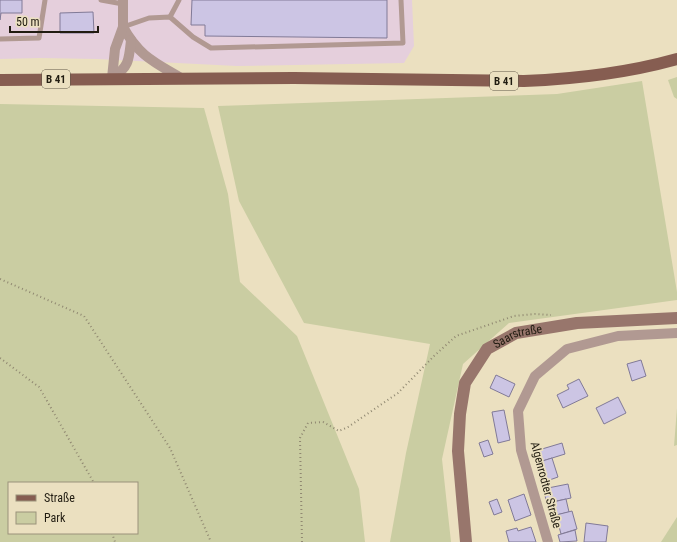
<svg xmlns="http://www.w3.org/2000/svg" width="677" height="542" font-family="'Roboto Condensed',sans-serif">
<rect width="100%" height="100%" fill="#ebe0c0"/>
<!-- industrial -->
<path fill="#e5cfdc" d="M0,0H412L414,46L404,63L237,66L97,59L40,58L0,59Z"/>
<!-- green -->
<g fill="#cacda2" fill-rule="evenodd">
<path d="M677,77V99L674,97L668,80Z"/>
<path d="M642,81L677,292V300L509,323L463,364L442,459L451,542H390L406,453L430,344L304,323L239,201L218,106L557,94Z"/>
<path d="M0,104L204,108L228,194L240,282L297,336L359,489L365,542H0ZM9,483H137V533H9Z"/>
<path d="M677,408V445L674,446Z"/>
<path d="M677,517V542H661Z"/>
</g>
<!-- building -->
<g fill="#ccc5e4" stroke="#817a97">
<path d="M0,0H22V13H1L0,20Z"/>
<path d="M192,0H387V38L205,36V25H191Z"/>
<path d="M93,12L94,33H60V13Z"/>
<path d="M641,360L646,376L632,381L627,364Z"/>
<path d="M496,375L515,384L509,397L490,388Z"/>
<path d="M579,379L588,396L563,408L557,395L569,389L567,385Z"/>
<path d="M618,397L626,413L604,424L596,408Z"/>
<path d="M504,410L510,440L498,443L492,412Z"/>
<path d="M488,440L493,454L484,457L479,443Z"/>
<path d="M562,443L565,454L536,463L532,452Z"/>
<path d="M552,458L558,477L541,483L536,463Z"/>
<path d="M568,484L571,498L547,503L543,489Z"/>
<path d="M524,494L531,515L515,521L508,500Z"/>
<path d="M497,499L502,512L494,515L489,502Z"/>
<path d="M566,499L569,512L552,516L549,503Z"/>
<path d="M572,511L577,529L561,534L556,515Z"/>
<path d="M586,523L608,526L606,542H584Z"/>
<path d="M531,527L536,542H509L506,531L517,528L518,531Z"/>
<path d="M575,530L577,541L560,542L558,535Z"/>
</g>
<g fill="none" stroke-linecap="round" stroke-linejoin="round">
<!-- path -->
<g stroke="#908871" stroke-width="2" stroke-dasharray="1 3" stroke-linecap="butt">
<path d="M0,279L84,316L170,448L211,542"/>
<path d="M0,358L39,387L94,483"/>
<path d="M112,533L115,542"/>
<path d="M302,542L300,438L308,423L323,422L339,431L348,427L398,393L434,356L456,336L514,316L535,314L551,315"/>
</g>
<!-- lane -->
<g stroke="#b19992" stroke-width="5">
<path d="M101,0L123,4"/>
<path d="M170,17L179,0"/>
<path d="M123,27L149,18L170,17L193,37L211,48L403,43L401,0"/>
<path d="M0,39L39,38L45,0"/>
</g>
<!-- street -->
<g stroke="#b19992" stroke-width="10">
<path d="M123,27C139,56 154,62 181,78"/>
<path d="M112,78L115,49L123,27V0"/>
<path d="M112,78C129,67 129,60 131,40"/>
<path d="M548,542L521,450L518,411L535,376L567,349L618,336L677,333"/>
</g>
<!-- secondary -->
<path stroke="#98766c" stroke-width="12" id="s1" d="M466,542L458,451L460,414L465,383L487,349L516,333L577,323L677,318"/>
<!-- primary -->
<path stroke="#865d51" stroke-width="12" d="M0,80L294,78L524,81C575,79 627,73 677,59"/>
</g>
<g text-anchor="middle" dominant-baseline="central" stroke-width="3.5" stroke-linejoin="round" paint-order="stroke">
<!-- shield labels -->
<g fill="#ebe0c0" stroke="#5e5746" stroke-width="1">
<rect x="42" y="70" width="28" height="18" rx="3"/>
<rect x="490" y="72" width="28" height="18" rx="3"/>
</g>
<g font-size="11" font-weight="bold" fill="#211c11">
<text x="56" y="79">B 41</text>
<text x="504" y="81">B 41</text>
</g>
<!-- street labels -->
<g font-size="12" fill="#211c11" stroke="#ebe0c0">
<text stroke="none"><textPath href="#s1" startOffset="234">Saarstraße</textPath></text>
<text transform="translate(546 485) rotate(75)">Algenrodter Straße</text>
</g>
</g>
<!-- legend -->
<rect x="8" y="482" width="130" height="52" fill="#ebe0c0" stroke="#9a927a"/>
<rect x="16" y="495" width="20" height="6" fill="#865d51" stroke="#9a927a"/>
<text x="44" y="502" font-size="12" fill="#211c11">Straße</text>
<rect x="16" y="512" width="20" height="12" fill="#cacda2" stroke="#9a927a"/>
<text x="44" y="522" font-size="12" fill="#211c11">Park</text>
<!-- scale -->
<path d="M10 26v6h88v-6" fill="none" stroke="#211c11" stroke-width="2"/>
<text x="16" y="26" font-size="12" fill="#211c11" stroke="#ebe0c0" stroke-width="3" paint-order="stroke">50 m</text>
</svg>
